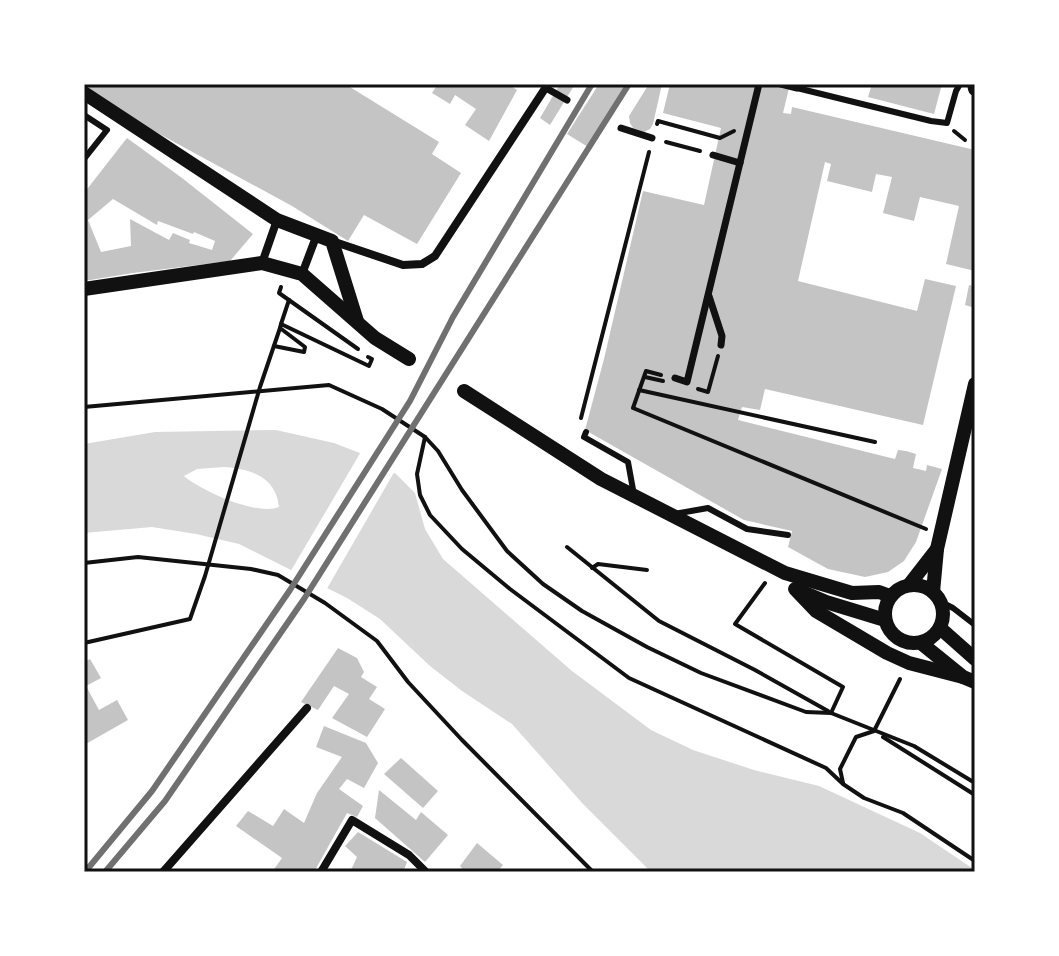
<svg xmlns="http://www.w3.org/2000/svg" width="1059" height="956" font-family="'IBM Plex Sans',sans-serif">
<rect width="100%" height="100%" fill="#fff"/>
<!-- water -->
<path fill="#d9d9d9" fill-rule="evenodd" d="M276,430L334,443L365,455L396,474L415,493L425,529L443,559L572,671L651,730L693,750L754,770L819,786L920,833L975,870V872H651L583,804L512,724L462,691L430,666L380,619L347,598L239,544L196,534L152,527L84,533V444L155,432ZM224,467C250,469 276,476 279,507C256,516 202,491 184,476L197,469Z"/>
<!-- pier -->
<path fill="#fff" d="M362,450L396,469L325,592L289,574Z"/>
<!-- building -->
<g fill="#c4c4c4" fill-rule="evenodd">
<path d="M84,84H345L439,142L432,154L461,173L417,244L364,215L348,241L292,206L119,112Z"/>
<path d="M438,84H508L517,90L489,141L465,125L476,109L455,95L450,104L432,93Z"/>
<path d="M560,84H575L550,125L540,118Z"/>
<path d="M599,84H627L588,147L567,134Z"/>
<path d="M649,84H662L653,124L650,129L644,132L633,128L630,123L629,116Z"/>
<path d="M670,84H790L783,113L791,114L792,107L975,150V271L946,264L959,206L920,197L914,221L883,213L892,177L876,174L872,192L827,181L831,164L825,162L798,281L917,311L925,279L956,286L923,425L765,389L760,410L742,407L738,420L895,459L898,450L906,451L916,454L913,468L926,471L927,465L942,469L916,542L904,561L888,572L865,577L828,569L788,547L792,531L744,520L585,430L604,359L643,191L704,205L721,128L663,113Z"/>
<path d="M872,84H942L934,114L868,97Z"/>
<path d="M127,138L182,178L253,234L230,261L133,273L84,281V193ZM113,199L157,225L158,221L193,234L194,232L215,241L212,250L189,243L190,240L173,233L169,240L130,219L131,246L101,252L88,220Z"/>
<path d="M969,285L975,286V308L965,305Z"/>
<path d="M338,648L357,658L364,672L361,677L377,687L369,699L385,709L367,737L332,718L349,694L334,686L318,710L301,702Z"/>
<path d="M90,659L101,678L86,686L99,710L117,700L128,720L84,745V662Z"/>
<path d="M324,726L366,743L378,763L364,788L347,779L339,789L363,806L357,817L347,813L314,872H272L282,858L236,826L248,811L273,826L284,809L304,823L317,793L342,757L316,747Z"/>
<path d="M401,758L438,791L423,808L384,774Z"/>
<path d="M379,790L416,820L421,812L448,835L425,862L375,818Z"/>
<path d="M358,832L407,862L403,872H350L357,857L345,846Z"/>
<path d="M477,843L503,865L497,872H458L462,868L460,866Z"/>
</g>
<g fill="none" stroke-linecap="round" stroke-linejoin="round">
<!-- path -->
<g stroke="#111" stroke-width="4">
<path d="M657,124L658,121L720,138L734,131"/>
<path d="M954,131L965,140"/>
<path d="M666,142L700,151"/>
<path d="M281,287L279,293L358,349"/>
<path d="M281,324L289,300"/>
<path d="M274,346L304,352L305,347L280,328L281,324L369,366L372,359L368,357"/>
<path d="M661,375L646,371L633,408L926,529"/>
<path d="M645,377L663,381"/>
<path d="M698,389L708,392L718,356"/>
<path d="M639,390L875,442"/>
<path d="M84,407L329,385L382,409L425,437L438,451L462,490L507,551L543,584L582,611L647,647L701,673L806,712L831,713L914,746L975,783"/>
<path d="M581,418L649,152"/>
<path d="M425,437L417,474L420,495L430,515L462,549L510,589L629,678L826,768L843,784L864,798L903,813L975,861"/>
<path d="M567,547L659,621L755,670L828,711"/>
<path d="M84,563L138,557L251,569L278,575L325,603L377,641L408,682L462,740L593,872"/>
<path d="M592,568L598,564L647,570"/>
<path d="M765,583L735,624L843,687L831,713"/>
<path d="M84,643L190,619L205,576L260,387L280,328"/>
<path d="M883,737L975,795"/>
<path d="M843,783L840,769L856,737L874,731L900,679"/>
</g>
<!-- service -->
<g stroke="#111" stroke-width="6">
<path d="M798,84L797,88L931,121L947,123L956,91L960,84"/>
<path d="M84,115L107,130L84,159"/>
<path d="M586,432L584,437L628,462L634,495"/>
<path d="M674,514L708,508L747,529L788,535"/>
<path d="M941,602L953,608L975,625"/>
</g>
<!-- pedestrian -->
<g stroke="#111" stroke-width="7">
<path d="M781,84L797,88"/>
<path d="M546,88L567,100"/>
<path d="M621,128L652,138"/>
<path d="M713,155L740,163"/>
<path d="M709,296L722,336L721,345"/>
<path d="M675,378L687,382L759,84"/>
</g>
<!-- minor -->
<g stroke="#111" stroke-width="8">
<path d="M332,241L403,265L422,264L435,256L548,84"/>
<path d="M262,263L277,220"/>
<path d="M302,274L316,237"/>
<path d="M163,872L307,708"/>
<path d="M321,872L352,820L409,855L426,872"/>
</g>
<!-- tertiary -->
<g stroke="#111" stroke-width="14">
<path d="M974,84L975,89"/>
<path d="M84,93L277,220L332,241L357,321"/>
<path d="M84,289L262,263L302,274L375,338L409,359"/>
<path d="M464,391L601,479L785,573L852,593L879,592L890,596"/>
<circle cx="914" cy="614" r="29"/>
<path d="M909,585L937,549"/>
<path d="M795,589L816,611L887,653L909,663L963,677"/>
<path d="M800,591L826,602L885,620"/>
<path d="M933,592L937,549L975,384"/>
<path d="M940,628L975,659"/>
<path d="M921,643L963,677L975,682"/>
</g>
<!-- rail -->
<g stroke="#707070" stroke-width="6">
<path d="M85,872L152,791L290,590L410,401L453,317L592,84"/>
<path d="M105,872L165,801L304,599L629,84"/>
</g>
</g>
<!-- border -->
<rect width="1059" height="956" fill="none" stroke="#ffffff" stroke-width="172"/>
<rect x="86" y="86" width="887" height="784" fill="none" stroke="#111" stroke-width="3"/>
</svg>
